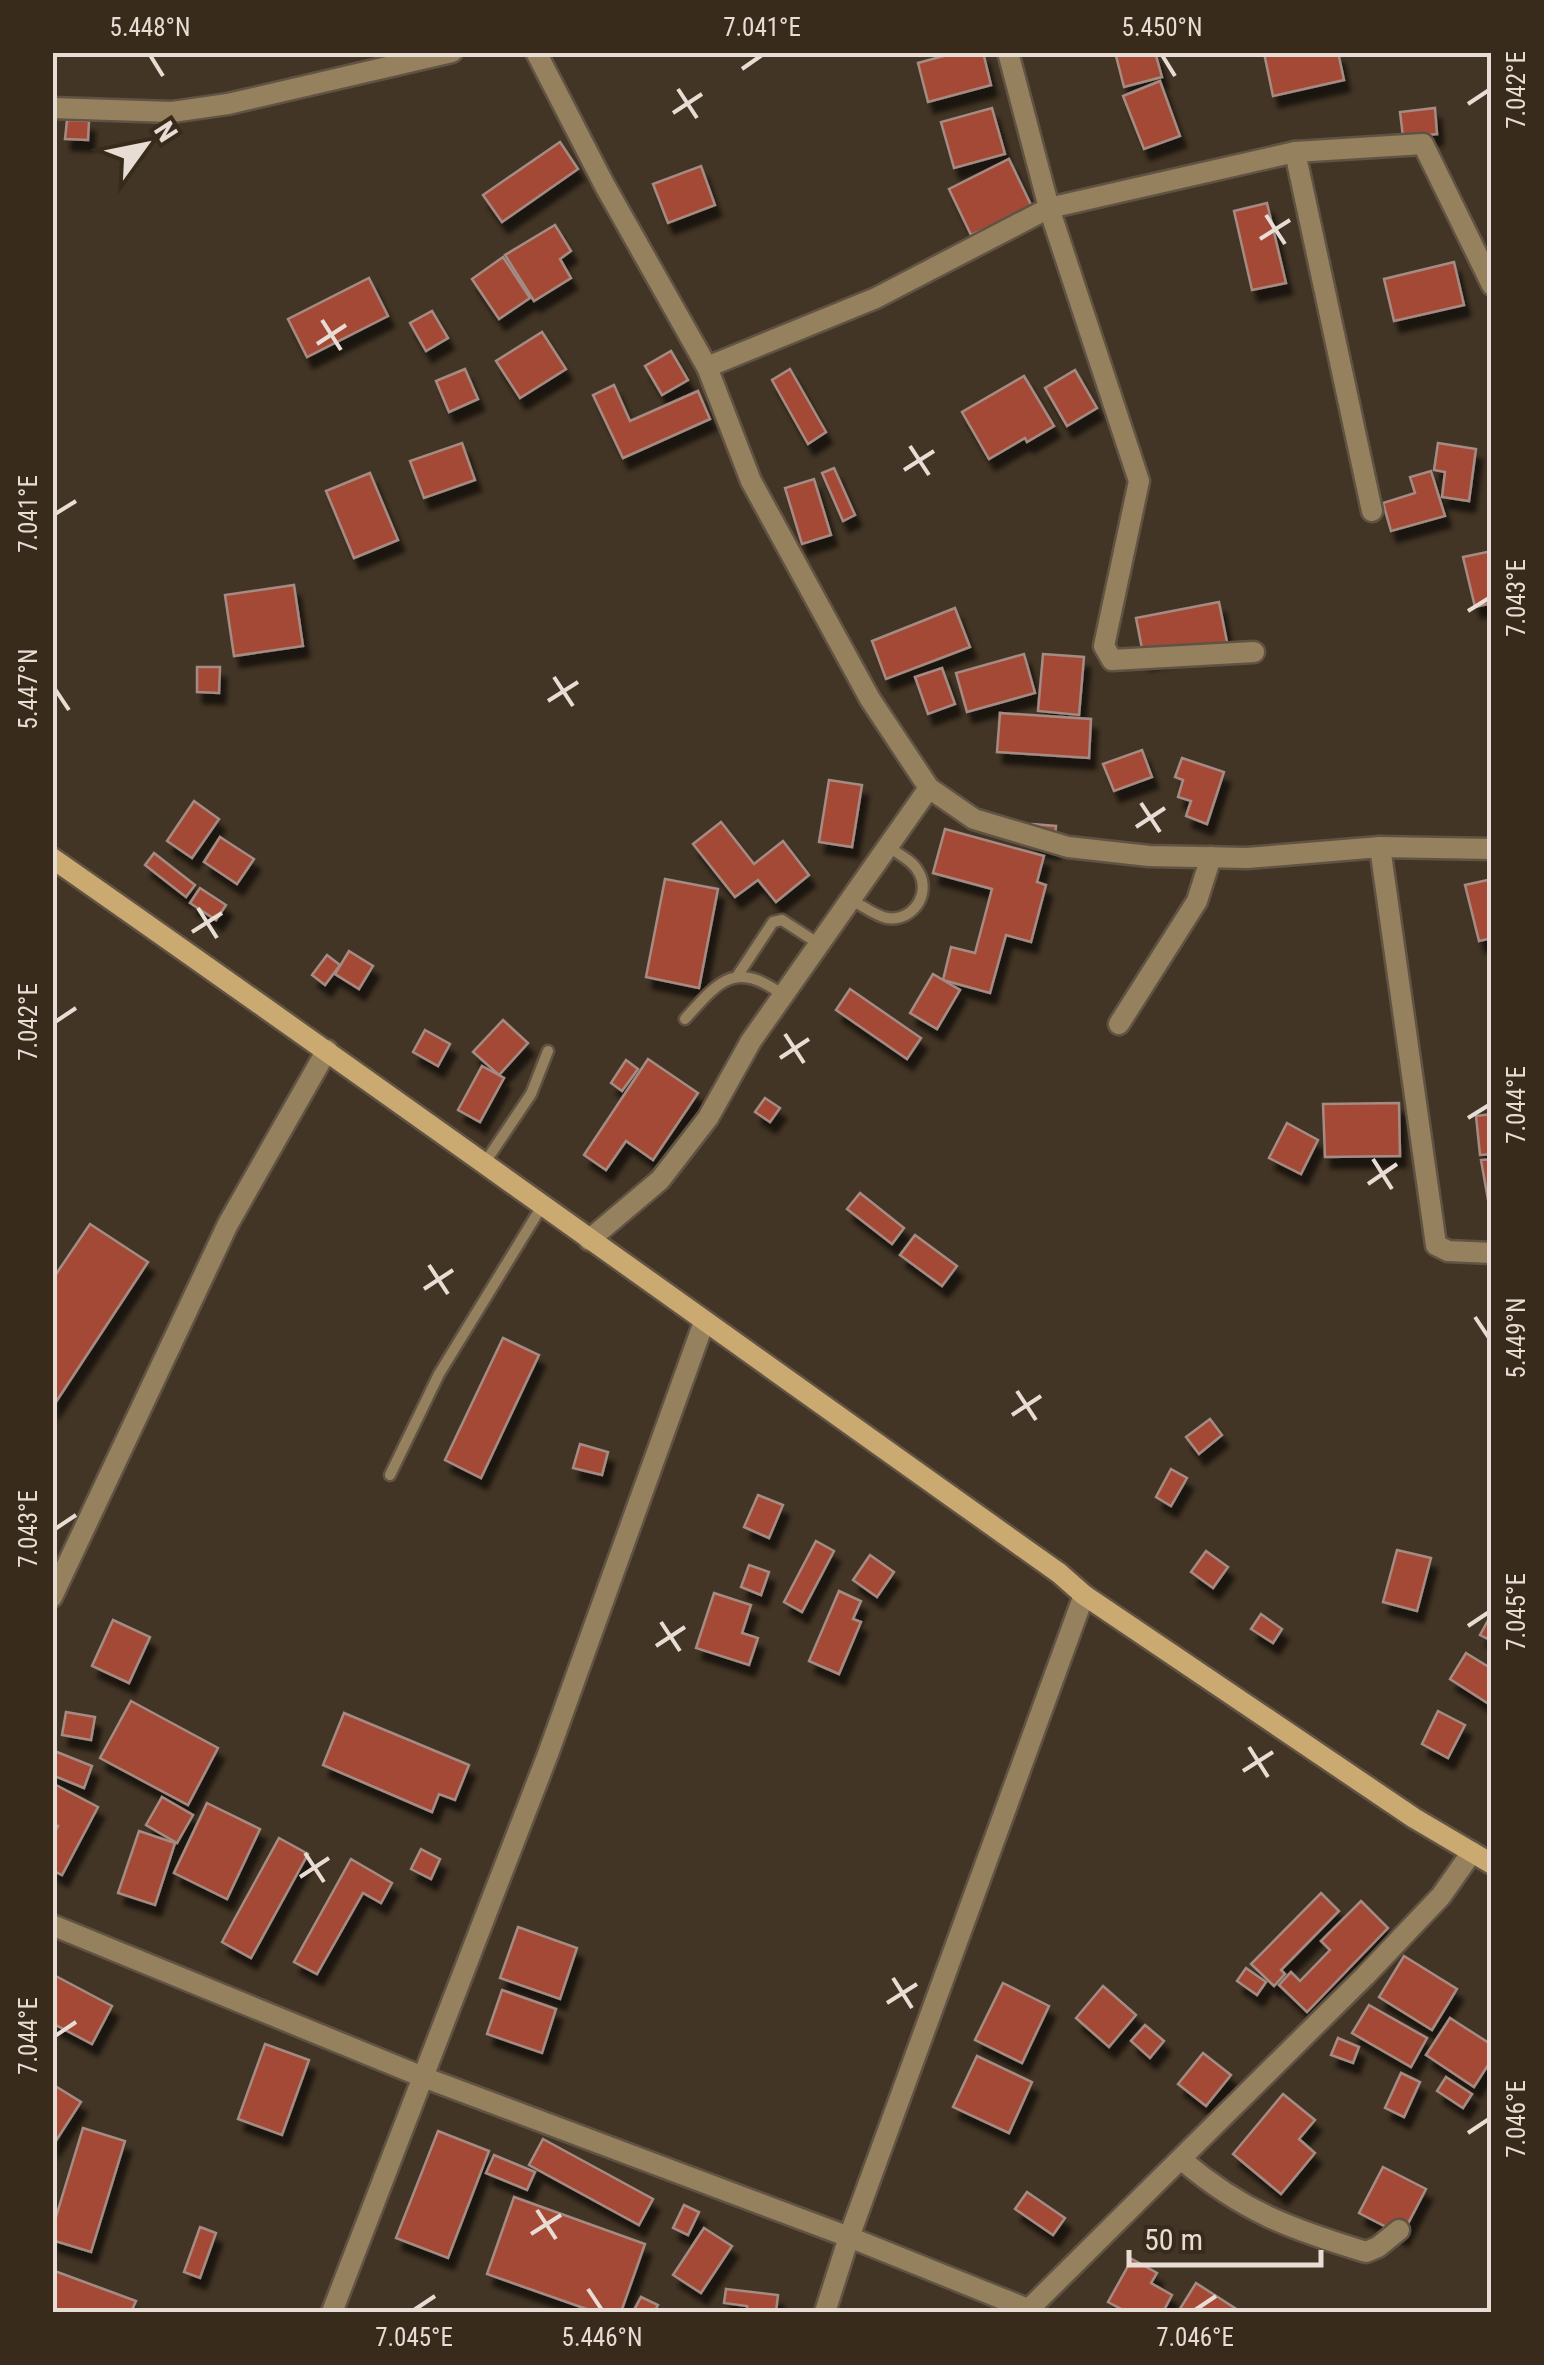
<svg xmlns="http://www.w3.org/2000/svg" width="1544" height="2365" font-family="'Roboto Condensed',sans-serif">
<defs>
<filter id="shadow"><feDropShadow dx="6" dy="11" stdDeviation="2.5" flood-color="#0009"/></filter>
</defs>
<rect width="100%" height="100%" fill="#433525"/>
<!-- building -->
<g fill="#a44a35" stroke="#a48b84" stroke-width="2.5" filter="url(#shadow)">
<path d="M958,52H983L991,85L928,102L918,63Z"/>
<path d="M1115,52H1155L1162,77L1124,87Z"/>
<path d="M1338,52L1344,80L1273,96L1264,53Z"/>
<path d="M1160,81L1180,136L1144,149L1123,96Z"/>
<path d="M992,108L1005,154L954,168L941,122Z"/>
<path d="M1435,108L1437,134L1403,137L1400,112Z"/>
<path d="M67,120L89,121L88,140L65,139Z"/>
<path d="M560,142L578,169L502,222L483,195Z"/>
<path d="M1009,159L1033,209L971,235L949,189Z"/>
<path d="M701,166L715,205L668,223L653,184Z"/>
<path d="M1267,203L1286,283L1252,290L1234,211Z"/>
<path d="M555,225L571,251L560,259L571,278L534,301L505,255Z"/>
<path d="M503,257L530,298L499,319L472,279Z"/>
<path d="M1454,262L1464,305L1394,321L1384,279Z"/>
<path d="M369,278L388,316L307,357L288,319Z"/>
<path d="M432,311L448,338L426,351L410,323Z"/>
<path d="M542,332L566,369L520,398L496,361Z"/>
<path d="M671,351L688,380L662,395L645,366Z"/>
<path d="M465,369L478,399L449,412L436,381Z"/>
<path d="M790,369L826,432L808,444L772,380Z"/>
<path d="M1075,370L1097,408L1067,426L1045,388Z"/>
<path d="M1024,376L1054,426L1027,442L1025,438L989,459L962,412Z"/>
<path d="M614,385L630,421L698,391L710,419L623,458L593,395Z"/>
<path d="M462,443L475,480L424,498L410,461Z"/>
<path d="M1438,443L1476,449L1469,501L1442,497L1445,472L1434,470Z"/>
<path d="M834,468L855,515L843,521L822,473Z"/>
<path d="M1431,471L1445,516L1391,531L1383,503L1415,493L1410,477Z"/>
<path d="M370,473L398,540L354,558L326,491Z"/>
<path d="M814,479L831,535L802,544L785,488Z"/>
<path d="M1492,551V603L1475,607L1463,557Z"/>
<path d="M294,585L303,646L234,656L225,595Z"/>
<path d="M1219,602L1227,642L1144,659L1136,618Z"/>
<path d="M955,608L970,647L886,679L872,641Z"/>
<path d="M1024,654L1035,693L967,712L956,673Z"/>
<path d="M1043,654L1084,657L1079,715L1038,711Z"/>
<path d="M197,667H220L219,693L197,692Z"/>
<path d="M942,668L955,704L928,714L915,677Z"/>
<path d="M1000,713L1091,719L1089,758L997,752Z"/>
<path d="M1142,750L1152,777L1114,791L1103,764Z"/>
<path d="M1182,758L1224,772L1207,824L1186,816L1191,801L1178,797L1183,780L1175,777Z"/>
<path d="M829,780L862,785L852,847L819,842Z"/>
<path d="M194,801L219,819L192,858L167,841Z"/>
<path d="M721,822L754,864L783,841L809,875L776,902L758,880L735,897L693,844Z"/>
<path d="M1032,824L1056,826L1054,848L1031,846Z"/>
<path d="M945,829L1044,856L1037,882L1046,885L1031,942L1006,935L990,993L943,980L951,947L975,953L992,889L933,873Z"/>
<path d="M220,837L254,859L237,884L204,862Z"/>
<path d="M154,853L195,885L186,897L145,865Z"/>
<path d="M665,879L718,889L699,988L646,977Z"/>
<path d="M1492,879V938L1479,941L1465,885Z"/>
<path d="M200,888L226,905L216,920L190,903Z"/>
<path d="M349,951L373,966L359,989L335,974Z"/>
<path d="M327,955L340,965L325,985L312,975Z"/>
<path d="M933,974L960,990L937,1029L910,1013Z"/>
<path d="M850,989L921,1038L907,1059L836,1010Z"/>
<path d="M503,1020L528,1043L499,1075L473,1052Z"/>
<path d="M425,1030L450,1044L438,1066L413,1052Z"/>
<path d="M648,1059L698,1093L653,1160L626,1141L606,1170L584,1155Z"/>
<path d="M626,1060L638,1069L622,1091L611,1083Z"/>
<path d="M482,1066L504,1078L480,1122L458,1110Z"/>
<path d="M765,1098L780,1108L770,1122L755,1112Z"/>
<path d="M1399,1103L1400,1156L1325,1157L1323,1104Z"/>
<path d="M1492,1114V1154L1480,1155L1476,1116Z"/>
<path d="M1287,1123L1318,1140L1301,1174L1269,1158Z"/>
<path d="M1492,1159V1222L1481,1160Z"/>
<path d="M860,1193L904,1228L892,1244L847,1209Z"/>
<path d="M90,1224L148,1262L52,1408V1280Z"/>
<path d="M915,1235L957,1266L942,1286L900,1255Z"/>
<path d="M503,1338L539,1355L481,1478L445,1460Z"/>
<path d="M1210,1419L1222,1435L1199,1454L1186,1437Z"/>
<path d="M580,1444L608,1452L602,1475L573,1468Z"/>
<path d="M1171,1469L1187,1478L1171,1506L1156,1497Z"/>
<path d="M758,1495L783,1505L769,1538L744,1527Z"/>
<path d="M816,1541L834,1551L802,1612L784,1602Z"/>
<path d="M1397,1550L1431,1558L1417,1611L1383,1602Z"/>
<path d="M1206,1551L1228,1567L1213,1588L1191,1572Z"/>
<path d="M870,1555L894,1572L877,1597L853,1580Z"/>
<path d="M749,1565L769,1572L761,1595L741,1587Z"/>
<path d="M839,1591L861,1601L853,1619L861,1622L839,1674L809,1661Z"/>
<path d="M714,1593L751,1605L742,1633L758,1638L749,1665L696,1648Z"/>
<path d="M1261,1614L1282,1629L1273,1643L1251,1629Z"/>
<path d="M1490,1617L1492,1618V1641L1480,1635Z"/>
<path d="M113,1620L150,1637L129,1683L92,1666Z"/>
<path d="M1466,1653L1492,1669V1706L1450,1679Z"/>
<path d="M131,1701L218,1748L188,1805L100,1758Z"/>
<path d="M1438,1711L1465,1725L1448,1758L1422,1744Z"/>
<path d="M66,1712L95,1717L91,1740L62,1735Z"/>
<path d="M344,1713L469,1765L455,1800L439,1794L432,1812L323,1765Z"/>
<path d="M52,1750L92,1766L84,1788L52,1775Z"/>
<path d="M52,1783L98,1807L62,1875L52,1870V1837L58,1826L52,1823Z"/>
<path d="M162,1797L193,1815L177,1843L146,1825Z"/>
<path d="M207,1803L260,1829L227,1899L174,1873Z"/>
<path d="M139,1831L175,1843L155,1905L118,1893Z"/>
<path d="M279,1838L308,1854L251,1958L222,1942Z"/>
<path d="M421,1849L440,1859L431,1879L411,1869Z"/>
<path d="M351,1859L392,1883L381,1903L363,1893L317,1974L294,1962Z"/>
<path d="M1321,1893L1339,1911L1281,1970L1285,1974L1274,1986L1251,1964Z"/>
<path d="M1361,1901L1388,1928L1307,2012L1279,1985L1291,1972L1300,1981L1330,1950L1321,1941Z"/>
<path d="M518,1927L577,1948L560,1999L500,1978Z"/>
<path d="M1404,1956L1457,1989L1432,2030L1379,1997Z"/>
<path d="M1246,1968L1266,1982L1257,1995L1237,1981Z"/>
<path d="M52,1974L112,2006L92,2044L52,2023Z"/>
<path d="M1003,1983L1049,2006L1022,2063L975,2040Z"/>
<path d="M1103,1986L1136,2015L1109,2047L1076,2018Z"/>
<path d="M502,1990L556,2009L542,2053L487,2034Z"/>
<path d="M1369,2005L1427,2038L1411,2067L1352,2033Z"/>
<path d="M1450,2018L1492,2045V2059L1474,2087L1426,2055Z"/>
<path d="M1145,2025L1164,2041L1150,2058L1131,2041Z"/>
<path d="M1338,2038L1359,2047L1353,2063L1331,2055Z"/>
<path d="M265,2044L309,2060L282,2135L238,2119Z"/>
<path d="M1203,2053L1231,2075L1206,2106L1178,2084Z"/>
<path d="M977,2056L1032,2082L1009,2133L953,2107Z"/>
<path d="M1401,2073L1420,2082L1404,2117L1385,2108Z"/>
<path d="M1446,2077L1472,2094L1463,2108L1437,2091Z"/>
<path d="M52,2084L81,2102L52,2147Z"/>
<path d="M1283,2094L1315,2120L1299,2139L1315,2153L1281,2194L1233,2154Z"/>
<path d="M83,2128L125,2141L91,2252L52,2240V2230Z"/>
<path d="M438,2131L489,2151L448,2258L396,2238Z"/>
<path d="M543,2139L653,2199L639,2225L529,2165Z"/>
<path d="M494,2155L535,2172L527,2190L486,2173Z"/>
<path d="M1383,2167L1426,2189L1402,2235L1359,2213Z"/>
<path d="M1027,2192L1065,2218L1053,2235L1015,2209Z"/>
<path d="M514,2197L645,2244L621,2312H595L487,2274Z"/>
<path d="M684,2205L699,2212L688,2235L673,2228Z"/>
<path d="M200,2227L216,2233L200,2278L184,2272Z"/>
<path d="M704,2228L732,2246L701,2293L673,2275Z"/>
<path d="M1132,2259L1157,2273L1151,2283L1172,2295L1163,2312H1127L1108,2302Z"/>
<path d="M52,2270L136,2301L131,2312H52Z"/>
<path d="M1196,2283L1241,2312H1178Z"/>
<path d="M726,2289L778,2295L776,2312H747V2306L724,2303Z"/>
<path d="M641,2297L658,2305L654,2312H633Z"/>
</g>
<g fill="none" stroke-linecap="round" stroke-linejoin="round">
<defs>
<g id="lane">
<path d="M851,900C862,905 875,916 887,918C913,922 932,893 918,871C912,860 898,854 887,846"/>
<path d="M738,975L773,922L782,920L819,944"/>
<path d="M685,1019C720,980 735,960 783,995"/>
<path d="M484,1164L531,1094L548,1051"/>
<path d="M390,1475L439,1374L542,1206"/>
</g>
<g id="street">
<path d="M536,52L605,186L707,367L751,481L870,699L929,788L974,819L1068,847L1149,856L1247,858L1380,847L1492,849"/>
<path d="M1008,52L1049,208L1139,481L1104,646L1112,660L1254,652"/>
<path d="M52,108L172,112L228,104L452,52"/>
<path d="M1295,152L1372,511"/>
<path d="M707,367L876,298L1049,208L1295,152L1423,144L1492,285"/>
<path d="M1380,847L1436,1245L1448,1251L1492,1253"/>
<path d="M1119,1024L1197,901L1211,857"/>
<path d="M589,1240L660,1180L708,1118L751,1041L929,788"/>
<path d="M52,1597L228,1224L327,1050"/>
<path d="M52,1925L423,2077L849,2237L1035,2312"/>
<path d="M1182,2160C1243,2212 1291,2229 1366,2252L1378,2247L1399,2230"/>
<path d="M1028,2310L1365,1976L1441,1896L1472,1852"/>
<path d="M332,2312L548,1754L704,1322"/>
<path d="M825,2312L849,2237L1084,1595"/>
</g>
<path id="secondary" d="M52,858C390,1094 723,1335 1059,1573L1084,1595L1414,1818L1492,1864"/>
</defs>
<!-- lane casing -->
<use href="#lane" stroke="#615344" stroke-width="15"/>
<!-- street casing -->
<use href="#street" stroke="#615344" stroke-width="25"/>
<!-- secondary casing -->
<use href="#secondary" stroke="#615344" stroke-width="25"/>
<!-- lane -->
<use href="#lane" stroke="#95815e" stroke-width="10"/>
<!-- street -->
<use href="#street" stroke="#95815e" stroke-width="20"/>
<!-- secondary -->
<use href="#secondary" stroke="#caaa70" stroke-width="20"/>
</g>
<!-- ticks -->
<path fill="none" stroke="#e7ddd4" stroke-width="4" d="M150,55L163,76M1162,55L1175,76M742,69L762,55M678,89L697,118M1468,104L1489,90M673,113L702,94M1266,215L1285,244M1260,239L1290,220M322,320L341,350M317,344L346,325M910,446L929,475M904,470L934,451M55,514L76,501M1468,611L1489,598M554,677L573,706M55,689L69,710M548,701L578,682M1141,803L1160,832M1136,827L1165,808M198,908L217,938M192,932L222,913M55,1022L76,1008M785,1034L804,1063M780,1058L809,1039M1468,1118L1489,1105M1373,1159L1392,1189M1368,1184L1397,1164M429,1265L448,1294M424,1289L453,1270M1475,1317L1489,1338M1017,1391L1036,1420M1012,1415L1041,1396M55,1529L76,1515M661,1622L680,1651M1468,1626L1489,1612M656,1646L685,1627M1249,1747L1268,1777M1243,1771L1273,1752M305,1853L324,1882M300,1877L329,1858M893,1978L912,2008M887,2003L917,1984M55,2036L76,2022M1468,2133L1489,2119M537,2210L556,2239M531,2234L561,2215M588,2289L602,2310M414,2310L435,2296M1195,2310L1216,2296"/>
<!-- border -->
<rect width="1544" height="2365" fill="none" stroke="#382b1b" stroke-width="110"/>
<!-- north arrow -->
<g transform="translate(145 145) rotate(57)" stroke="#382b1b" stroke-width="8" paint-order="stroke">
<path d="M0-8L18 38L0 25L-18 38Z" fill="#e7ddd4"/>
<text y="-15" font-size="28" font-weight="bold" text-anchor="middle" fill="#e7ddd4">N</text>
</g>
<!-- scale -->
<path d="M1129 2250v15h192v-15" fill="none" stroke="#e7ddd4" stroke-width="5"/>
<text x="1144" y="2250" font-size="30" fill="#e7ddd4" stroke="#382b1b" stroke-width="8" paint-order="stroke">50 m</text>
<rect x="55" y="55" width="1434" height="2255" fill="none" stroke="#e7ddd4" stroke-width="4"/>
<g font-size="25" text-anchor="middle" fill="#e7ddd4">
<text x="150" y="36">5.448°N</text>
<text x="762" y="36">7.041°E</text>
<text x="1162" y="36">5.450°N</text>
<text transform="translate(1516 90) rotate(-90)" y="9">7.042°E</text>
<text transform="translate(28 514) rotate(-90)" y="9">7.041°E</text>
<text transform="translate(1516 598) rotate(-90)" y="9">7.043°E</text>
<text transform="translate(28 689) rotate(-90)" y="9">5.447°N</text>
<text transform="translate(28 1022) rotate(-90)" y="9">7.042°E</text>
<text transform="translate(1516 1105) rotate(-90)" y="9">7.044°E</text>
<text transform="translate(1516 1338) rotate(-90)" y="9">5.449°N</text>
<text transform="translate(28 1529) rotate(-90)" y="9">7.043°E</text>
<text transform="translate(1516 1612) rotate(-90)" y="9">7.045°E</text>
<text transform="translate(28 2036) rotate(-90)" y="9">7.044°E</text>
<text transform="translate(1516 2119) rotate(-90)" y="9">7.046°E</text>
<text x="414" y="2346">7.045°E</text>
<text x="602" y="2346">5.446°N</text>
<text x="1195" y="2346">7.046°E</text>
</g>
</svg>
